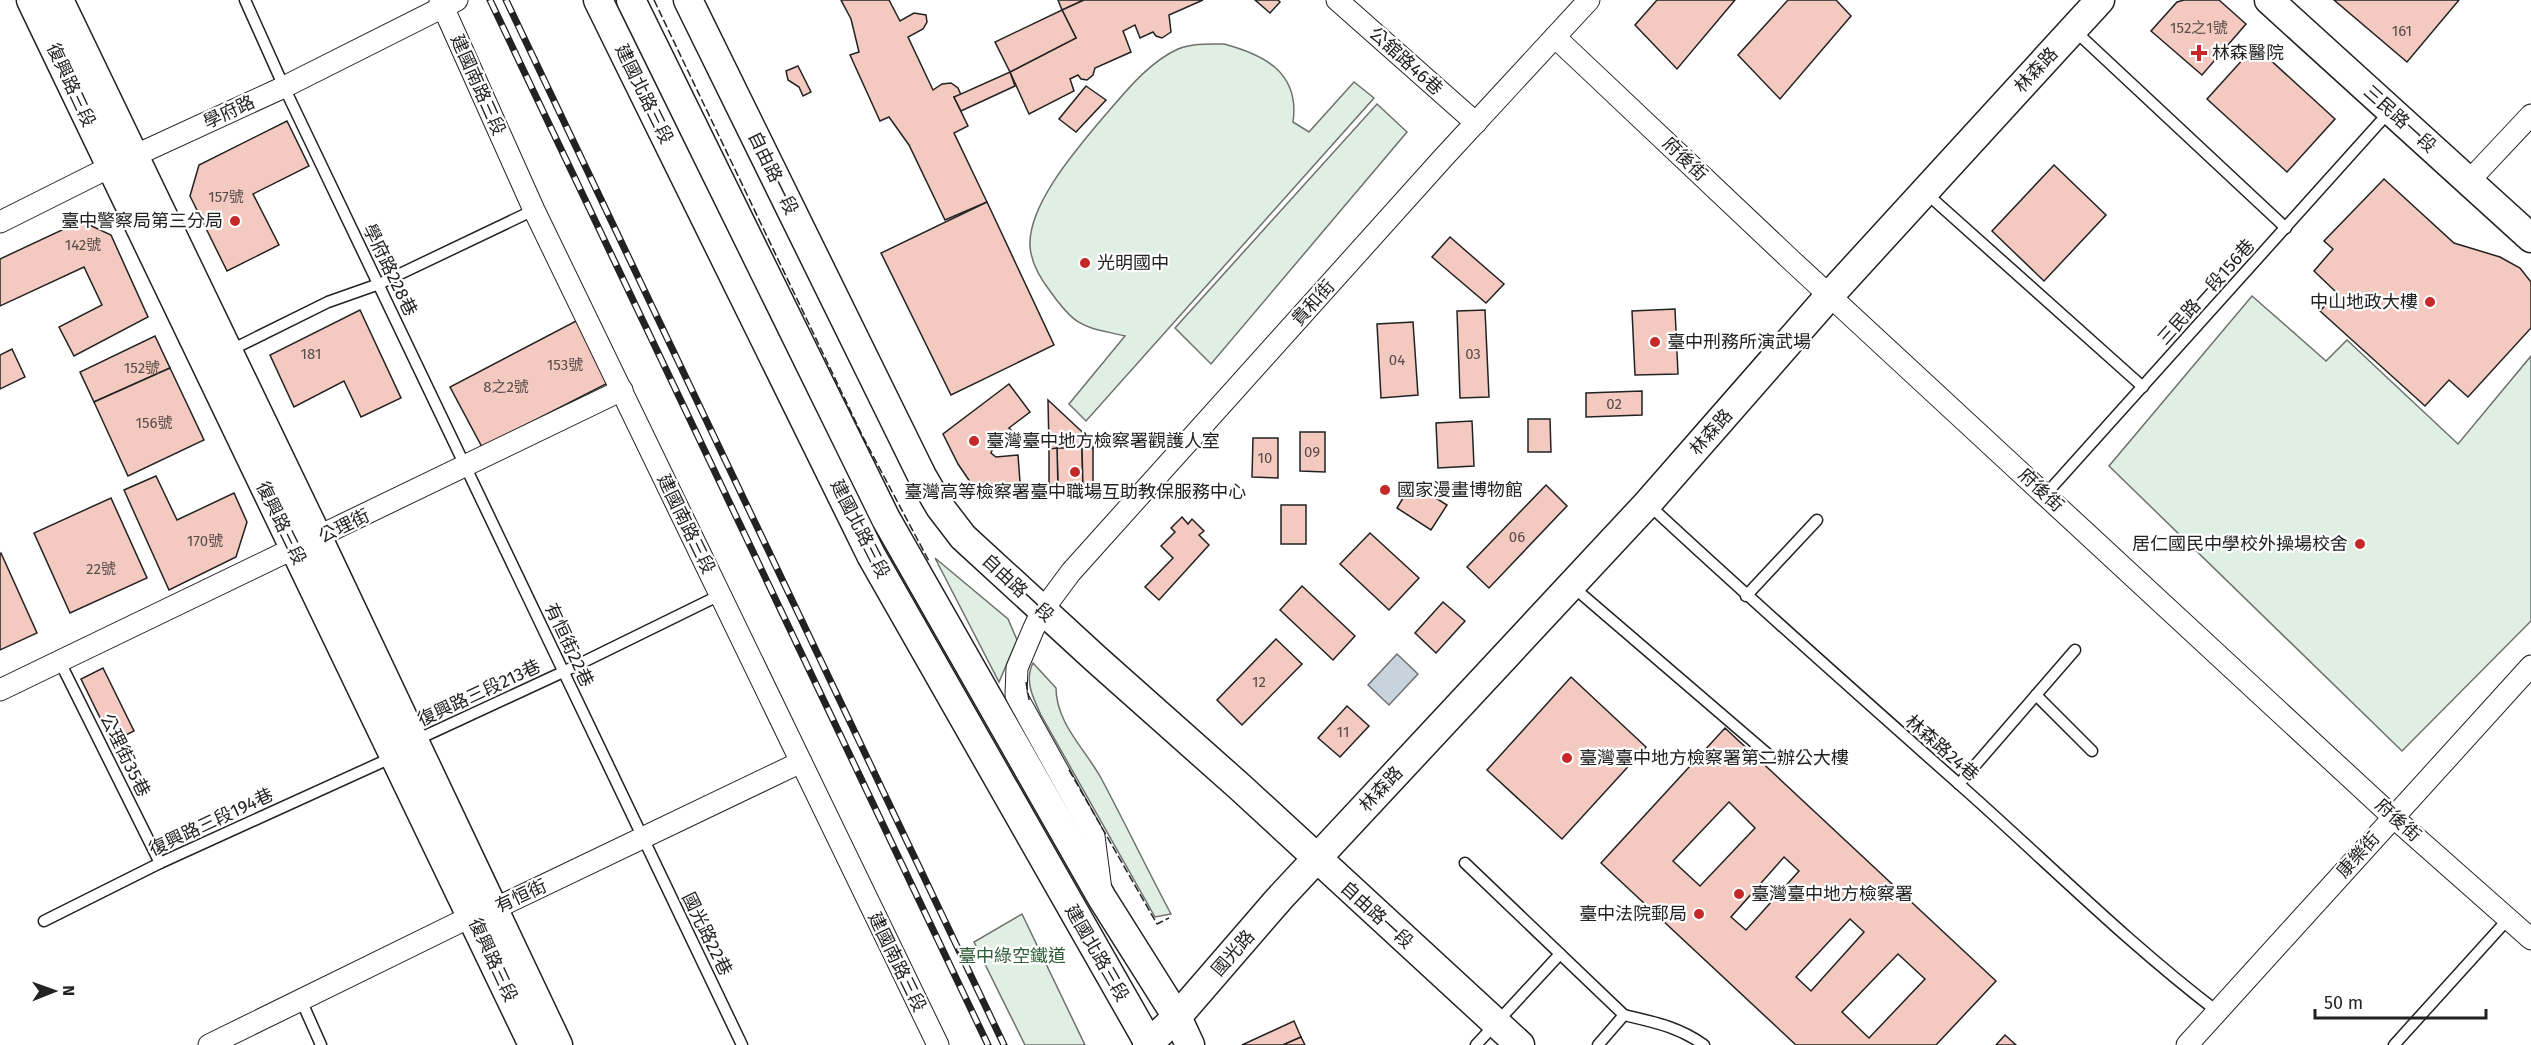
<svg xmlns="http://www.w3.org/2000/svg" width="2531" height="1045" font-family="'Fira Sans','Noto Sans TC',sans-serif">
<rect width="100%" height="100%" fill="#fff"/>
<!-- green -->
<g fill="#e0efe3" stroke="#6f6f6f" stroke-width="1.5">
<path d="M1224,44C1265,55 1300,73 1293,122L1309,132L1354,82L1374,98L1086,421L1069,404L1125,336C1083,326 1077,329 1050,291C1040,278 1031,263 1030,246C1028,205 1076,150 1101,120C1123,95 1147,63 1178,49C1192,43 1209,44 1224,44Z"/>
<path d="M1377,104L1407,132L1211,364L1175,328Z"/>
<path d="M2252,296L2326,361L2347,340L2458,444L2531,356V621L2402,751L2109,466Z"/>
<path d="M935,558L1008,619L1017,640L999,682Z"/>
<path d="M1033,663L1056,688C1056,723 1085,749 1101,778C1125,823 1147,869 1171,914L1155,917L1041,715C1033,698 1024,680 1033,663Z"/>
<path d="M1022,914L1085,1045H1025L974,942Z"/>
</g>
<!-- water -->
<path fill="#c7d3dd" stroke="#6f6f6f" stroke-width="1.5" d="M1397,654L1418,674L1389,705L1368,685Z"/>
<!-- building -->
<g fill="#f3c9c0" stroke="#222" stroke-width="1.5" fill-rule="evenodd">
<path d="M841,0H889L900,21L914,13L926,15L927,22L923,29L908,37L933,90L942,84L951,83L958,88L961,95L954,97L968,126L954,133L987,202L945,220L909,145L889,117L880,121L850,55L859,52L851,19Z"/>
<path d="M1058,0H1084L1062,10Z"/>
<path d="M1084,0H1203L1169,15L1171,32L1162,38L1156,36L1153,32L1140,38L1135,25L1123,31L1131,52L1095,68L1093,75L1087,80L1081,79L1078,75L1070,79L1074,91L1029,114L1010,72L1076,38L1062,10Z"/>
<path d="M1255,0H1278L1280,2L1270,13Z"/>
<path d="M1657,0H1735L1677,69L1635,25Z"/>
<path d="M1788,0H1836L1851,16L1780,99L1738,55Z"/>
<path d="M2184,0H2219L2246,24L2202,75L2151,31L2177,2Z"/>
<path d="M2334,0H2459L2407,62Z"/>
<path d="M1062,10L1076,38L1010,72L995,42Z"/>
<path d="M2255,46L2335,119L2287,172L2207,99Z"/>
<path d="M798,66L811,92L803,96L799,87L788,80L786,71Z"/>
<path d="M1010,72L1015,86L961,111L954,97Z"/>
<path d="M1086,86L1106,100L1076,132L1059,119Z"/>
<path d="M287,121L309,166L253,194L279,245L227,271L190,196L199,165Z"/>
<path d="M2054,165L2106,215L2044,281L1992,231Z"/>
<path d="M2384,179L2454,243L2500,257L2520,268L2531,282V328L2468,397L2449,380L2425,406L2320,311L2337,293L2314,271L2333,249L2324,241Z"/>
<path d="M987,202L1054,345L951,395L881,253Z"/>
<path d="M81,221L111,235L148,317L74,356L59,327L102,305L84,267L0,306V259Z"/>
<path d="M1450,237L1504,284L1486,303L1432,257Z"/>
<path d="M1675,309L1678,374L1635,375L1632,311Z"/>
<path d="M360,310L401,398L361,417L344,381L294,407L270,355Z"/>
<path d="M1485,310L1489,397L1460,398L1457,311Z"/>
<path d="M578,320L608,383L482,447L450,387Z"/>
<path d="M1413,322L1418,395L1381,398L1377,324Z"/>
<path d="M155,336L170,368L94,402L80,372Z"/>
<path d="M12,349L25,377L0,389V355Z"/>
<path d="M170,368L204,440L128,476L94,402Z"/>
<path d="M1009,384L1030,412L1009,428L1013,432L993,448L991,453L996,457L1018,455L1020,482L1017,487L975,489L958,464L943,434Z"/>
<path d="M1642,391V415L1586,417V393Z"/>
<path d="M1048,400L1093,442V448L1049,449Z"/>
<path d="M1528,419H1550L1551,452H1528Z"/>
<path d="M1472,421L1474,466L1438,468L1436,423Z"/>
<path d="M1300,432H1325V472L1300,471Z"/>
<path d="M1253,438H1278V478L1252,477Z"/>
<path d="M1057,448H1082L1083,489H1058Z"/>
<path d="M1057,448L1058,489L1049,490V449Z"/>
<path d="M1082,448H1093V488L1083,489Z"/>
<path d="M156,476L177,520L234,493L247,522L236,557L169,590L124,490Z"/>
<path d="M1412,483L1447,505L1431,530L1397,508Z"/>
<path d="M1546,485L1567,506L1489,588L1467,567Z"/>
<path d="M111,498L147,578L70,613L34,533Z"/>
<rect x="1281" y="505" width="25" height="39"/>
<path d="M1182,517L1188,524L1192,519L1204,531L1199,535L1209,545L1159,600L1145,587L1173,558L1161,546L1175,532L1171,528Z"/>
<path d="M1370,533L1419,578L1389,610L1340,564Z"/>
<path d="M1,553L37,633L0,650V554Z"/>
<path d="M1302,586L1355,636L1333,660L1280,610Z"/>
<path d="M1443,602L1465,621L1436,653L1415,633Z"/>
<path d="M1276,639L1302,664L1242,725L1217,700Z"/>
<path d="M103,668L134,731L112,742L81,679Z"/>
<path d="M1571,677L1646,747L1562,839L1487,770Z"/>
<path d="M1347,706L1369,726L1340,757L1318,738Z"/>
<path d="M1725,728L1996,981L1936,1045H1796L1601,863ZM1729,802L1755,828L1700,886L1673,861ZM1784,857L1799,871L1746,930L1731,917ZM1850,919L1864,932L1811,991L1796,977ZM1898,954L1925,979L1869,1038L1842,1012Z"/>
<path d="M1294,1021L1301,1037L1283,1045H1242Z"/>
<path d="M2005,1035L2016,1045H1996Z"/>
<path d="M1301,1037L1305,1045H1283Z"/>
</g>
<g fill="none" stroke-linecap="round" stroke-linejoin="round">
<defs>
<g id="lane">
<path d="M245,0L284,87L742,1045"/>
<path d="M2074,30L2286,228"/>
<path d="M1926,193L2143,387"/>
<path d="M229,351L328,302L379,284L534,210"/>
<path d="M2045,495L2390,111"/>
<path d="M1648,504C1750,599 1854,691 1959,784C2045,860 2126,942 2218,1012"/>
<path d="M1572,586L1770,756"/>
<path d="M1746,596L1817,520"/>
<path d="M60,662L160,863"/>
<path d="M2036,695L2092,751"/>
<path d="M414,741L563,672L720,595"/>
<path d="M1959,784L2075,650"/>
<path d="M1465,863L1624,1015"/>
<path d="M44,921L160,863L393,757"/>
<path d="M301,1000L321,1045"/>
<path d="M1476,1045L1560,954"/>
<path d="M1598,1045L1624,1015C1654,1022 1679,1027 1704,1045"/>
<path d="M2394,1045L2509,918"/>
</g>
<g id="street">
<path d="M440,0L534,210L938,1045"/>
<path d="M1337,0L1476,123"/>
<path d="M1555,37L1791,260L2393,817L2531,939"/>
<path d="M2469,181L2531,115"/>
<path d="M0,222L110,167L284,87L457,0"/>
<path d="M0,690L622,390"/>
<path d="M1101,890L1094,836L1016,695L1017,668L1033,630L1042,611L1071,572L1443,158L1589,0"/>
<path d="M209,1045L472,916L494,909L801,762"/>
<path d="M2187,1045L2531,666"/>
</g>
<g id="secondary">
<path d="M31,0L533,1045"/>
<path d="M59,0L318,538L558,1045"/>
<path d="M598,0L871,555L1150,1045"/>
<path d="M631,0L886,519L1102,898L1177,1017L1190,1045"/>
<path d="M688,0L922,476L940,507L963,537L1096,659L1240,787L1520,1045"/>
<path d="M2269,0L2531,238"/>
<path d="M1147,1045L1177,1017L1279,899L1648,503L1830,295L2100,0"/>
</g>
</defs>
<!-- lane casing -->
<use href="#lane" stroke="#222" stroke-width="13"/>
<!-- street casing -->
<use href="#street" stroke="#222" stroke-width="23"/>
<!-- secondary casing -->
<use href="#secondary" stroke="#222" stroke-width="31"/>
<!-- lane -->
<use href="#lane" stroke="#fff" stroke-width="10"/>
<!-- street -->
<use href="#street" stroke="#fff" stroke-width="21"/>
<!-- secondary -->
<use href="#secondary" stroke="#fff" stroke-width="28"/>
<defs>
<g id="rail">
<path d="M490,0L988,1045"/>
<path d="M506,0L1004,1045"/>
</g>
</defs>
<!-- rail casing -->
<use href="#rail" stroke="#222" stroke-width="7"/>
<!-- rail -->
<use href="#rail" stroke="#fff" stroke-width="4.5" stroke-dasharray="14" stroke-linecap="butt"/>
<!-- fence -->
<g stroke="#222" stroke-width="1.5" stroke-dasharray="8 3" stroke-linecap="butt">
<path d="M654,0L863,437L930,563"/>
<path d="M1026,682L1029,700"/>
<path d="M1069,770L1157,924L1169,918"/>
</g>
</g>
<!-- markers -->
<g fill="#c62828" stroke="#fff" stroke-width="2">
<path d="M2196 44h6v6h6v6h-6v6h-6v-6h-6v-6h6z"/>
<circle cx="235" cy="221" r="6"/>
<circle cx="1085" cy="263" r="6"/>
<circle cx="2430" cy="302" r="6"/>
<circle cx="1655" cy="342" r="6"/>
<circle cx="974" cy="441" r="6"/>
<circle cx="1075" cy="472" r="6"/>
<circle cx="1385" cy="490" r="6"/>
<circle cx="2360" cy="544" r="6"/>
<circle cx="1567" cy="758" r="6"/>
<circle cx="1739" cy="894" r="6"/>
<circle cx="1699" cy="914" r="6"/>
</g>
<g text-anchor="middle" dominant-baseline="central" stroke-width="4.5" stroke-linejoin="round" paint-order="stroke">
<!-- number labels -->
<g font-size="15" fill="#564c4a">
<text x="2199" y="28">152之1號</text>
<text x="2402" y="31">161</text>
<text x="226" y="197">157號</text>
<text x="83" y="245">142號</text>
<text x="311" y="354">181</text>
<text x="1473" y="354">03</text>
<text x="1397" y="360">04</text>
<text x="565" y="365">153號</text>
<text x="142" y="368">152號</text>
<text x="506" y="387">8之2號</text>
<text x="1614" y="404">02</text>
<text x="154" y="423">156號</text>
<text x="1312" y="452">09</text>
<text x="1265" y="458">10</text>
<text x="1517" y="537">06</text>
<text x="205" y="541">170號</text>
<text x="101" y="569">22號</text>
<text x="1259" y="682">12</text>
<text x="1343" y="732">11</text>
</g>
<!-- poi labels -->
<g font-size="18" fill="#222" stroke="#fff" text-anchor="start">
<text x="2212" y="53">林森醫院</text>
<text x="223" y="221" text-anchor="end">臺中警察局第三分局</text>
<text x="1097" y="263">光明國中</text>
<text x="2418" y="302" text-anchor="end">中山地政大樓</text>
<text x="1667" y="342">臺中刑務所演武場</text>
<text x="986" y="441">臺灣臺中地方檢察署觀護人室</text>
<text x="1397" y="490">國家漫畫博物館</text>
<text x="1075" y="492" text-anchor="middle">臺灣高等檢察署臺中職場互助教保服務中心</text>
<text x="2348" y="544" text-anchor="end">居仁國民中學校外操場校舍</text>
<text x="1579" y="758">臺灣臺中地方檢察署第二辦公大樓</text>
<text x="1751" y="894">臺灣臺中地方檢察署</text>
<text x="1687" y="914" text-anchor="end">臺中法院郵局</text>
</g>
<!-- street labels -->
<g font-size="18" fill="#222" stroke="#fff">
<text transform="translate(1406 61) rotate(42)">公舘路46巷</text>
<text transform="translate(2036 70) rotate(-47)">林森路</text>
<text transform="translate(71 85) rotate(65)">復興路三段</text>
<text transform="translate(478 85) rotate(66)">建國南路三段</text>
<text transform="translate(644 94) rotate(64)">建國北路三段</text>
<text transform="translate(229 112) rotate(-25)">學府路</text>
<text transform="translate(2400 119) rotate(42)">三民路一段</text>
<text transform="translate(1685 159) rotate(44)">府後街</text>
<text transform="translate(773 173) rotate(64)">自由路一段</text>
<text transform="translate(390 270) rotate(64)">學府路228巷</text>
<text transform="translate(2206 292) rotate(-48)">三民路一段156巷</text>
<text transform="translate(1313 303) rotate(-48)">貴和街</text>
<text transform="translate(1711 432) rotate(-49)">林森路</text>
<text transform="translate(2041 490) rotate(43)">府後街</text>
<text transform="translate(281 523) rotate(64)">復興路三段</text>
<text transform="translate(686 524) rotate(64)">建國南路三段</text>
<text transform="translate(344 526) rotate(-26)">公理街</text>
<text transform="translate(860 529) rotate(63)">建國北路三段</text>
<text transform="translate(1018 588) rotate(43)">自由路一段</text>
<text transform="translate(569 645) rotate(65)">有恒街22巷</text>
<text transform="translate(479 693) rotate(-25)">復興路三段213巷</text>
<text transform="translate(1942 748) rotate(41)">林森路24巷</text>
<text transform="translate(125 755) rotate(64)">公理街35巷</text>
<text transform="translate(1381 789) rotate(-47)">林森路</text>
<text transform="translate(2398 820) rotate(42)">府後街</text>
<text transform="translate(211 822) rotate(-25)">復興路三段194巷</text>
<text transform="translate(2358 855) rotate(-48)">康樂街</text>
<text transform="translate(521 896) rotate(-25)">有恒街</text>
<text transform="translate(1377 915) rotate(42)">自由路一段</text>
<text transform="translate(707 934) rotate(64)">國光路22巷</text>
<text transform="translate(1097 953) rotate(60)">建國北路三段</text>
<text transform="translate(1233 953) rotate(-49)">國光路</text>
<text transform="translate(493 960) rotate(65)">復興路三段</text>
<text transform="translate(897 962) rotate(64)">建國南路三段</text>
</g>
<!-- park labels -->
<g font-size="18" fill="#2f5e38" stroke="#fff">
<text x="1012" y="956">臺中綠空鐵道</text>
</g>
</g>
<!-- north arrow -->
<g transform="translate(54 991) rotate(89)" stroke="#ffffff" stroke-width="4.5" paint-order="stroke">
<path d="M0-4.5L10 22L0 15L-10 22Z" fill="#222222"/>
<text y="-9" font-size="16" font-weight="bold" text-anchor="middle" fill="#222222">N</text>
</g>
<!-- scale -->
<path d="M2315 1009v9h171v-9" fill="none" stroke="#222222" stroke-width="3"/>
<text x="2324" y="1009" font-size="18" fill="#222222" stroke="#ffffff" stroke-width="4.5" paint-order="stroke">50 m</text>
</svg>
